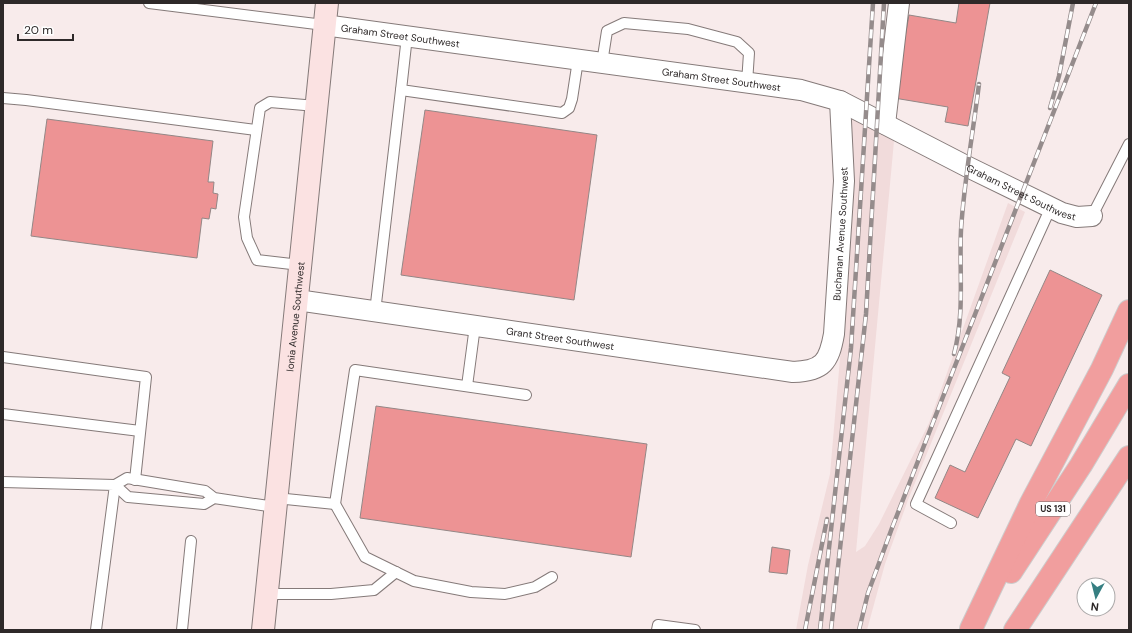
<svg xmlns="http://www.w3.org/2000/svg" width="1132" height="633" font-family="'DM Sans',sans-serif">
<rect width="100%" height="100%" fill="#f8ebeb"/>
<!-- built -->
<path fill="#f1dbdb" d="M852,120H859L894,141L856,552L865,546L879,524L929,423L1008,203L1025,212L908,500L885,564L867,630H796L808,565L830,474L849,255L853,156L849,123Z"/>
<!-- building -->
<g fill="#ed9394" stroke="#938786">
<path d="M959,3H990L968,126L945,122L948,107L894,98L909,15L956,23Z"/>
<path d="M425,110L597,135L574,300L401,275Z"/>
<path d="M47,119L213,141L208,182H214L213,193L218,194L216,209L211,208L209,219L202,218L197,258L31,236Z"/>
<path d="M1050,270L1102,295L1031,446L1016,439L978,518L935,498L950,465L965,472L1010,377L1002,373Z"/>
<path d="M376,406L647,444L631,557L360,518Z"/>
<path d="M772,547L790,550L787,574L769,572Z"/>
</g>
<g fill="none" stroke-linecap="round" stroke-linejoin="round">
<defs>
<g id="lane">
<path d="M149,3L324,25"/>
<path d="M407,36L401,90L562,113L569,108L572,99L578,60"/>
<path d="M602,63L607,31L624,23L688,29L737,42L749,53L747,83"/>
<path d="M3,98L26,100L256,130"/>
<path d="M1092,216L1129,144"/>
<path d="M300,265L257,260L247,238L244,217L260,108L270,102L316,106"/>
<path d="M375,312L401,90"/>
<path d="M3,357L146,377L135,480"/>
<path d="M467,386L475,326"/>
<path d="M3,414L140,431"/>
<path d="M3,482L115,485L96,630"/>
<path d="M214,498L204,504L128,497L115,485L127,478L205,491L214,498L275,507"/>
<path d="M276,498L335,504L355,370L526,395"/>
<path d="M335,504L365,557L414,581L471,592L505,594L535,587L552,577"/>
<path d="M951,523L916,504L1051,207"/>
<path d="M266,594H331L374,590L396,572"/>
<path d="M182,630L191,541"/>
<path d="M657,630L658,625L695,630"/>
</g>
<g id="street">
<path id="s1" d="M324,25L801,90L840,101L968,167L1062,213L1077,217L1092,216"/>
<path d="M885,124L899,3"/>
<path id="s2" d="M297,300L793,372C823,371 829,362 834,334L844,181L840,101"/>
</g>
<g id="secondary">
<path id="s3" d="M263,630L327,3"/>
</g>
<g id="highway">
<path d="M1011,572L1081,465L1129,385"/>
<path d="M971,629L1031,503L1102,369L1129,311"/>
<path d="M1015,630L1129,457"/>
</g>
</defs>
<!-- lane casing -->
<use href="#lane" stroke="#857a79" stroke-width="12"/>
<!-- street casing -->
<use href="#street" stroke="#857a79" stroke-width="22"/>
<!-- secondary casing -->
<use href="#secondary" stroke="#857a79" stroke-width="24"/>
<!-- highway casing -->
<use href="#highway" stroke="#cdcccc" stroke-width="24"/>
<!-- lane -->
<use href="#lane" stroke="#fff" stroke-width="10"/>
<!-- street -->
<use href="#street" stroke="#fff" stroke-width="20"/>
<!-- secondary -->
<use href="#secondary" stroke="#fbe2e2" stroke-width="22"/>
<!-- highway -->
<use href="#highway" stroke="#f19e9e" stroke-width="22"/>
<defs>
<g id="rail">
<path d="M1050,108L1059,76L1073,3"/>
<path d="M954,354C965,313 959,272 961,230C964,181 973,133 979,84"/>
<path d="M805,630L827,519"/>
<path d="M820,630L851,348L873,3"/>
<path d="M831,630L866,314L884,3"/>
<path d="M859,630L868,593L892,528L1096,3"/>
</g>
</defs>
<!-- rail casing -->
<use href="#rail" stroke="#958c8c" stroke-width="4.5"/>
<!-- rail -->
<use href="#rail" stroke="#fff" stroke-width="3" stroke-dasharray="9" stroke-linecap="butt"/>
</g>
<g text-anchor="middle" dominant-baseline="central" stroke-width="4" stroke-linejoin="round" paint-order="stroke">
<!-- shield labels -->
<rect fill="#fff" stroke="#6d6969" stroke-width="1" x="1036" y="502" width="34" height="14" rx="3"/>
<g font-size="9" font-weight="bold" fill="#2e2929">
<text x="1053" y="509">US 131</text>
</g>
<!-- street labels -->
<g font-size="10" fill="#2e2929" stroke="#fff">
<text stroke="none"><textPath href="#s1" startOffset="77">Graham Street Southwest</textPath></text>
<text stroke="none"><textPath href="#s1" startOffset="401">Graham Street Southwest</textPath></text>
<text stroke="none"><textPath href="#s1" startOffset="725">Graham Street Southwest</textPath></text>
<text stroke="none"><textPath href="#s2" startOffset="665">Buchanan Avenue Southwest</textPath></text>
<text stroke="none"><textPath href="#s3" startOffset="315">Ionia Avenue Southwest</textPath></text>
<text stroke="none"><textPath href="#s2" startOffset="266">Grant Street Southwest</textPath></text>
</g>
</g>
<!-- border -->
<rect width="1132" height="633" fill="none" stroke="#2e2929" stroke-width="8"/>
<!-- north arrow -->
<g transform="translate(1096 597) rotate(187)"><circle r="19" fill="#ffffff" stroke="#aba9a9"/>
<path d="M0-3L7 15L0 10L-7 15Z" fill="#367f82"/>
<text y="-6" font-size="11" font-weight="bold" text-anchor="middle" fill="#2e2929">N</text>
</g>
<!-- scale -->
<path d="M18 34v6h55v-6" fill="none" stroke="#2e2929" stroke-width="2"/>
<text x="24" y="34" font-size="12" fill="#2e2929" stroke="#ffffff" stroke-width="3" paint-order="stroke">20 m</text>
</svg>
